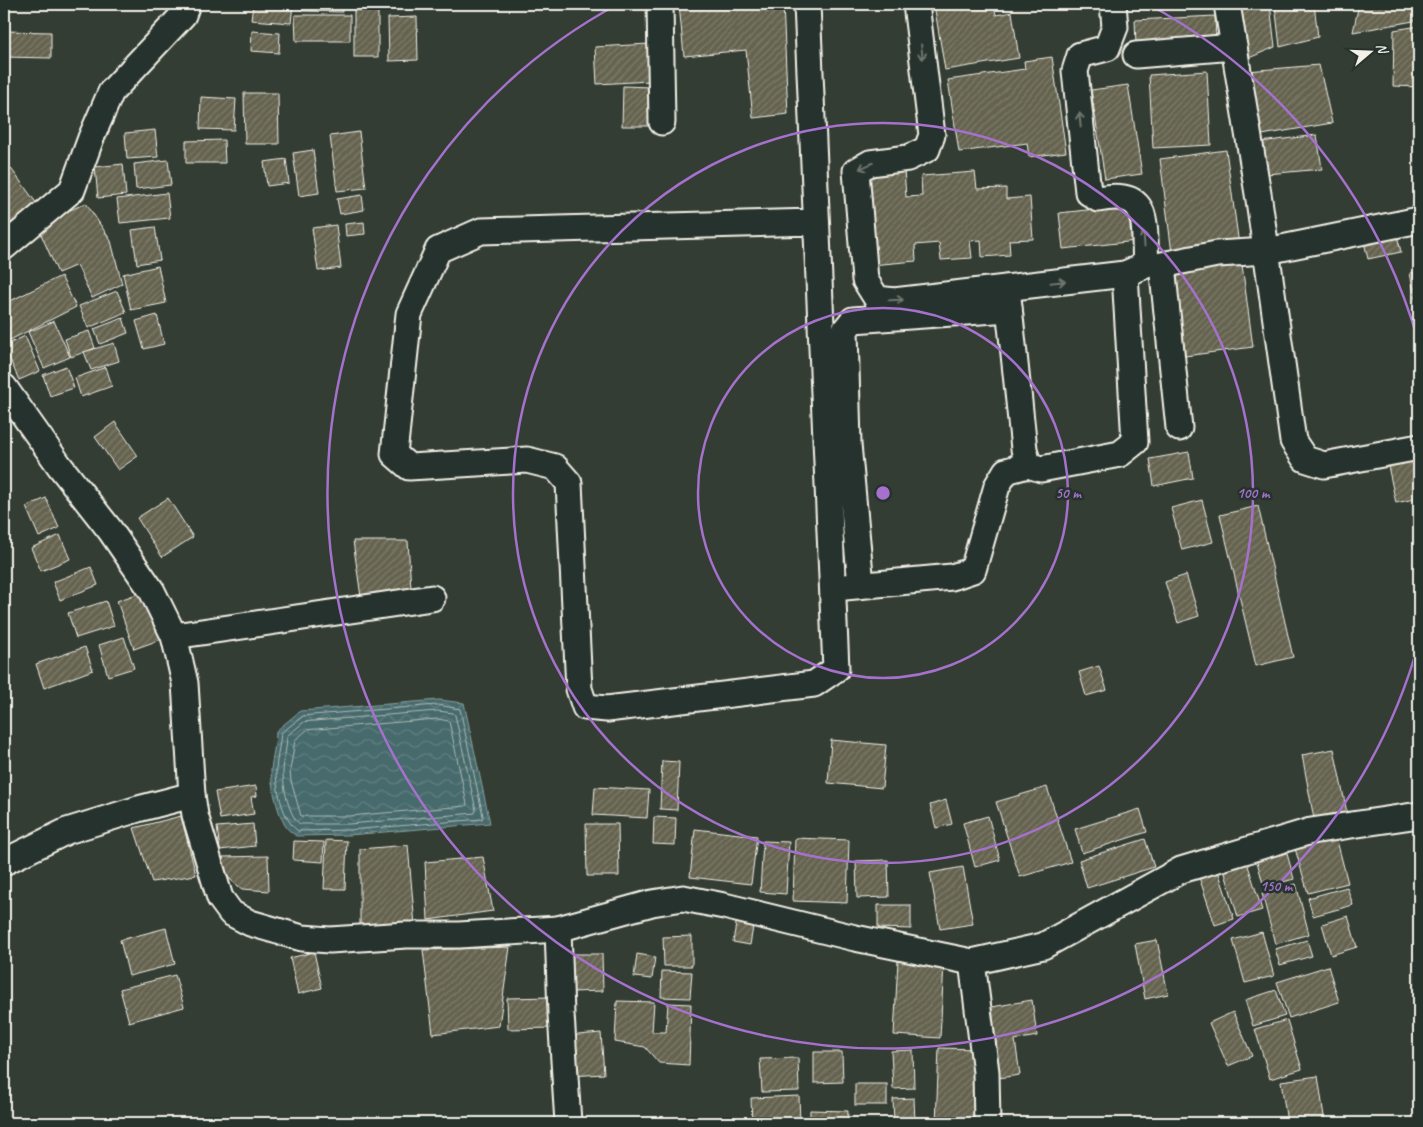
<svg xmlns="http://www.w3.org/2000/svg" width="1423" height="1127" font-family="Caveat,sans-serif">
<defs>
<pattern id="water-waves" width="16" height="10" patternUnits="userSpaceOnUse" patternTransform="scale(1.25)"><rect width="16" height="10" fill="#476a6c"/><path d="M0 5q4-4 8 0t8 0" fill="none" stroke="#628081"/></pattern>
<pattern id="building-hatch" width="6" height="6" patternUnits="userSpaceOnUse" patternTransform="scale(1.25)"><rect width="6" height="6" fill="#656450"/><path d="M-1 1l2-2M0 6l6-6M5 7l2-2" fill="none" stroke="#7c7b69"/></pattern>
</defs>
<rect width="100%" height="100%" fill="#333d34"/>
<filter id="ink" filterUnits="userSpaceOnUse"><feTurbulence type="fractalNoise" baseFrequency=".02" numOctaves="2"/><feDisplacementMap in="SourceGraphic" scale="10" xChannelSelector="R" yChannelSelector="G"/><feConvolveMatrix kernelMatrix="1 2 1 2 8 2 1 2 1" color-interpolation-filters="sRGB"/></filter>
<g filter="url(#ink)">
<!-- water -->
<path fill="url(#water-waves)" stroke="#8ca09e" d="M439,700L464,703L490,823L349,835L296,836C293,833 289,831 287,828C278,817 271,784 271,770C272,757 276,745 276,731L300,711Z"/>
<g fill="none" stroke-linecap="round" stroke-linejoin="round">
<!-- shore -->
<g stroke="#afbbb6" stroke-width="1">
<path d="M438,705L460,709L483,816L482,819L349,830L298,831C283,820 277,791 276,773C276,760 280,746 281,733L303,716Z"/>
<path d="M438,711L453,713L455,715L476,810L475,813L349,824H300C289,817 283,786 283,772C283,761 287,748 287,736L304,722Z"/>
<path d="M438,719L449,721L467,804L466,806L349,816H301L291,781L290,771L295,740L307,730Z"/>
</g>
</g>
<!-- building -->
<g fill="url(#building-hatch)" stroke="#f4f1e8">
<path d="M253,4H293L291,23L251,20Z"/>
<path d="M302,4H342V12L302,11Z"/>
<path d="M679,4H783L788,114L753,118L746,50L684,56Z"/>
<path d="M934,4H994L996,15L1012,12L1019,58L945,70Z"/>
<path d="M1235,4H1270L1275,47L1244,60Z"/>
<path d="M1275,4H1314L1318,37L1280,47Z"/>
<path d="M1359,4H1419V20L1353,32Z"/>
<rect x="354" y="10" width="24" height="47"/>
<path d="M295,15H350V41H296Z"/>
<path d="M1215,16L1216,42L1136,45L1135,20Z"/>
<path d="M417,17L418,60L389,61L388,18Z"/>
<path d="M1419,26V87L1393,86L1394,30Z"/>
<path d="M4,31L51,32V58L4,57Z"/>
<path d="M252,31L280,33L279,53L251,51Z"/>
<path d="M649,44L651,81L597,84L595,47Z"/>
<path d="M1052,57L1066,152L1029,157L1027,143L959,152L948,80L1025,69L1024,61Z"/>
<path d="M1319,65L1332,123L1262,135L1247,71Z"/>
<path d="M1207,71L1211,145L1153,148L1149,75Z"/>
<path d="M1128,85L1142,174L1105,179L1091,90Z"/>
<path d="M623,86L650,87L649,126H622Z"/>
<path d="M244,93H278L279,144H245Z"/>
<path d="M201,97L236,99L234,130L200,129Z"/>
<path d="M155,130L158,157L127,159L125,133Z"/>
<path d="M359,132L366,188L337,191L330,136Z"/>
<path d="M1317,135L1322,169L1267,174L1260,142Z"/>
<path d="M224,140L225,163H186V141Z"/>
<path d="M313,150L319,193L299,196L293,153Z"/>
<path d="M1226,150L1239,245L1172,253L1160,159Z"/>
<path d="M4,159L40,208L14,227L4,213Z"/>
<path d="M286,159L289,183L267,186L264,162Z"/>
<path d="M168,160L171,185L136,189L134,164Z"/>
<path d="M123,164L126,195L98,198L95,167Z"/>
<path d="M904,169L906,197L922,196L921,176L975,172L977,189L1006,188V199L1030,197L1033,239L1009,240L1010,255L982,257L981,240L970,241L972,258L941,260L939,243L915,245L916,261L871,265L864,172Z"/>
<path d="M167,193L170,218L120,223L117,199Z"/>
<path d="M362,195L364,210L340,214L337,199Z"/>
<path d="M86,203L111,241L122,284L92,298L77,265L58,273L37,225Z"/>
<path d="M1132,205L1136,241L1063,249L1059,213Z"/>
<path d="M364,222L365,234L346,236L345,224Z"/>
<path d="M336,225L341,268L318,271L312,228Z"/>
<path d="M155,227L160,260L137,264L132,230Z"/>
<path d="M1397,235L1401,252L1368,259L1364,242Z"/>
<path d="M1241,257L1253,347L1185,356L1173,265Z"/>
<path d="M158,266L166,303L131,310L123,274Z"/>
<path d="M1419,272V317L1410,273Z"/>
<path d="M61,276L76,307L4,343V304Z"/>
<path d="M117,291L126,312L88,328L79,306Z"/>
<path d="M157,315L164,344L144,349L136,321Z"/>
<path d="M123,318L128,333L100,344L94,329Z"/>
<path d="M54,321L70,357L44,368L28,332Z"/>
<path d="M89,331L95,348L71,357L65,339Z"/>
<path d="M25,336L40,371L19,380L4,346Z"/>
<path d="M114,343L119,361L91,370L84,352Z"/>
<path d="M66,366L74,388L50,396L43,375Z"/>
<path d="M106,367L112,386L81,397L75,378Z"/>
<path d="M115,422L138,456L118,470L95,437Z"/>
<path d="M1189,452L1193,478L1154,486L1150,459Z"/>
<path d="M1419,460V498L1396,503L1388,466Z"/>
<path d="M46,498L59,528L39,537L26,507Z"/>
<path d="M168,498L193,537L162,557L137,518Z"/>
<path d="M1202,500L1213,542L1182,550L1171,508Z"/>
<path d="M1258,506L1293,657L1256,666L1220,515Z"/>
<path d="M60,535L70,559L41,571L31,548Z"/>
<path d="M353,541H408L411,589L361,597Z"/>
<path d="M91,567L98,585L60,600L53,582Z"/>
<path d="M1186,575L1199,616L1178,623L1165,582Z"/>
<path d="M145,591L162,639L134,649L117,601Z"/>
<path d="M106,601L114,626L76,638L68,613Z"/>
<path d="M124,637L134,668L108,676L99,645Z"/>
<path d="M85,647L93,670L44,688L36,664Z"/>
<path d="M1099,666L1107,690L1086,696L1079,672Z"/>
<path d="M831,740L886,745L882,788L828,783Z"/>
<path d="M1334,749L1347,813L1314,819L1302,755Z"/>
<path d="M662,761L679,762L677,810L660,809Z"/>
<path d="M256,786L257,796L251,797L254,814L220,819L215,792Z"/>
<path d="M595,787L649,790L647,818L593,815Z"/>
<path d="M1047,787L1071,862L1020,877L996,802Z"/>
<path d="M946,800L952,824L936,828L930,805Z"/>
<path d="M1140,809L1147,832L1082,853L1075,829Z"/>
<path d="M181,816L196,875L152,882L134,828Z"/>
<path d="M988,816L1000,860L975,867L963,823Z"/>
<path d="M654,817L676,818L675,845L653,844Z"/>
<path d="M253,824L255,846L220,850L217,827Z"/>
<path d="M586,824H618L619,876H587Z"/>
<path d="M695,829L757,836L751,884L690,877Z"/>
<path d="M1335,833L1348,883L1308,893L1294,845Z"/>
<path d="M795,838L849,840L847,903L793,901Z"/>
<path d="M1145,839L1154,867L1087,888L1079,860Z"/>
<path d="M326,840L347,841L345,889H324Z"/>
<path d="M294,841L324,842L323,862L293,860Z"/>
<path d="M763,841L789,842L786,894L760,892Z"/>
<path d="M408,845L415,926L360,932V849Z"/>
<path d="M1286,850L1294,879L1264,887L1256,858Z"/>
<path d="M268,856L269,891L242,889L232,881L224,873L223,857Z"/>
<path d="M1245,856L1262,910L1238,917L1222,863Z"/>
<path d="M483,857L493,911L428,920L425,862Z"/>
<path d="M888,860L889,897L857,898L856,861Z"/>
<path d="M963,867L973,924L940,929L930,873Z"/>
<path d="M1217,868L1234,919L1215,925L1198,874Z"/>
<path d="M1296,884L1309,934L1275,944L1262,893Z"/>
<path d="M1347,887L1353,905L1313,916L1308,898Z"/>
<path d="M878,905H911V929L878,928Z"/>
<path d="M1348,916L1357,947L1331,955L1322,924Z"/>
<path d="M737,918L754,921L750,945L733,942Z"/>
<path d="M166,928L175,964L129,976L120,940Z"/>
<path d="M1262,932L1274,976L1245,983L1233,940Z"/>
<path d="M692,936V966H664L663,937Z"/>
<path d="M1157,940L1168,994L1145,999L1135,944Z"/>
<path d="M1307,940L1312,956L1280,965L1275,949Z"/>
<path d="M510,947L499,1026L433,1034L423,950Z"/>
<path d="M314,952L322,988L298,994L290,958Z"/>
<path d="M570,954H602L603,991L571,992Z"/>
<path d="M637,954L655,957L652,979L634,977Z"/>
<path d="M898,960L944,963L940,1038L894,1035Z"/>
<path d="M1328,966L1339,1002L1289,1018L1277,982Z"/>
<path d="M662,971L692,972L690,998L661,997Z"/>
<path d="M175,975L184,1007L129,1022L120,989Z"/>
<path d="M1276,990L1285,1016L1253,1026L1245,1000Z"/>
<path d="M552,997L553,1028L508,1029L507,998Z"/>
<path d="M1032,1000L1037,1036L1015,1040L1020,1075L991,1079L986,1008Z"/>
<path d="M617,1001L654,1002L652,1032H666L668,1003L691,1004L689,1065L659,1063L645,1047L615,1042Z"/>
<path d="M1233,1012L1252,1056L1228,1066L1209,1023Z"/>
<path d="M1287,1020L1302,1069L1270,1079L1255,1029Z"/>
<path d="M601,1033L604,1074L569,1076L566,1036Z"/>
<path d="M939,1048L976,1049L973,1123H936Z"/>
<path d="M913,1050L914,1088L893,1089L891,1051Z"/>
<path d="M814,1052H842L843,1082L814,1083Z"/>
<path d="M798,1058L799,1091L762,1092L760,1059Z"/>
<path d="M1318,1076L1325,1123H1287L1281,1081Z"/>
<rect x="855" y="1084" width="32" height="21"/>
<path d="M799,1096L800,1123H752L751,1098Z"/>
<path d="M914,1098L915,1123H894L893,1099Z"/>
<path d="M810,1110L848,1111L847,1123H810Z"/>
</g>
<g fill="none" stroke-linecap="round" stroke-linejoin="round">
<defs>
<g id="street">
<path d="M660,4L662,122"/>
<path d="M807,4L836,669L814,684L607,709L585,707L579,689L569,483L555,467L527,460L409,467L394,454L409,314L438,250L481,231L816,222"/>
<path d="M916,4L932,135L927,149L908,158L870,163L856,171L865,280L877,299L894,301L1125,274L1146,265C1143,225 1153,188 1098,199L1088,192L1075,71L1080,55L1107,48L1115,27L1113,4"/>
<path d="M1227,4L1259,200L1293,441L1305,459L1324,465L1419,447"/>
<path d="M1136,55L1234,47"/>
<path d="M4,247L72,190L91,138L111,92L183,15L187,4"/>
<path d="M1007,288L1024,449L1028,465L1041,469L1120,454L1135,442L1125,274"/>
<path d="M4,387L59,465L110,530L152,591L174,636L185,683L192,795"/>
<path d="M1179,428L1162,265L1217,254L1267,251L1419,220"/>
<path d="M861,585L848,444L845,330L853,320L1009,309"/>
<path d="M845,587L952,577L973,570L997,486L1006,471L1028,465"/>
<path d="M174,636L432,598"/>
<path d="M4,862L67,831L138,809L192,795L195,815L220,898L231,913L250,923L302,938L330,940L406,935H459L558,929L652,903L683,898L724,906L855,938L972,962L1043,946L1181,870L1311,831L1419,815"/>
<path d="M558,929L561,1014L568,1123"/>
<path d="M972,962L986,1072L987,1123"/>
</g>
</defs>
<!-- street casing -->
<use href="#street" stroke="#f4f1e8" stroke-width="29"/>
<!-- street -->
<use href="#street" stroke="#26332d" stroke-width="25"/>
</g>
<!-- one-way arrows -->
<defs><path id="oneway-shaft" d="M-6 0H5M1.5-3L5.5 0L1.5 3" fill="none" stroke-width="1.6" stroke-linecap="round" stroke-linejoin="round" transform="scale(1.25)"/></defs>
<g stroke="#6e766e">
<use href="#oneway-shaft" transform="translate(922 52) rotate(83)"/>
<use href="#oneway-shaft" transform="translate(1080 120) rotate(-96)"/>
<use href="#oneway-shaft" transform="translate(866 166) rotate(156)"/>
<use href="#oneway-shaft" transform="translate(1144 239) rotate(-94)"/>
<use href="#oneway-shaft" transform="translate(1058 282) rotate(-6)"/>
<use href="#oneway-shaft" transform="translate(896 300) rotate(-2)"/>
</g>
</g>
<!-- distance rings -->
<g fill="none" stroke="#a571cd" stroke-width="2.5">
<circle cx="883" cy="493" r="185"/>
<circle cx="883" cy="493" r="370"/>
<path d="M1419 642A556 556 0 1 1 618 4M1148 4A556 556 0 0 1 1419 344"/>
</g>
<circle cx="883" cy="493" r="8" fill="#a571cd" stroke="#26332d" stroke-width="2.5"/>
<g font-size="15" text-anchor="middle" font-weight="bold" fill="#a571cd" stroke="#26332d" stroke-width="5" stroke-linejoin="round" paint-order="stroke">
<text x="1068" y="498">50 m</text>
<text x="1253" y="498">100 m</text>
<text x="1276" y="891">150 m</text>
</g>
<!-- margin -->
<rect width="1423" height="1127" fill="none" stroke="#26332d" stroke-width="20"/>
<rect x="10" y="10" width="1403" height="1107" fill="none" stroke="#f4f1e8" stroke-width="2" filter="url(#ink)"/>
<!-- north arrow -->
<g transform="translate(1370 52) rotate(71)" stroke="#26332d" stroke-width="4" paint-order="stroke">
<path d="M0-4L9 19L0 12L-9 19Z" fill="#f4f1e8"/>
<text y="-8" font-size="14" font-weight="bold" text-anchor="middle" fill="#f4f1e8">N</text>
</g>
</svg>
